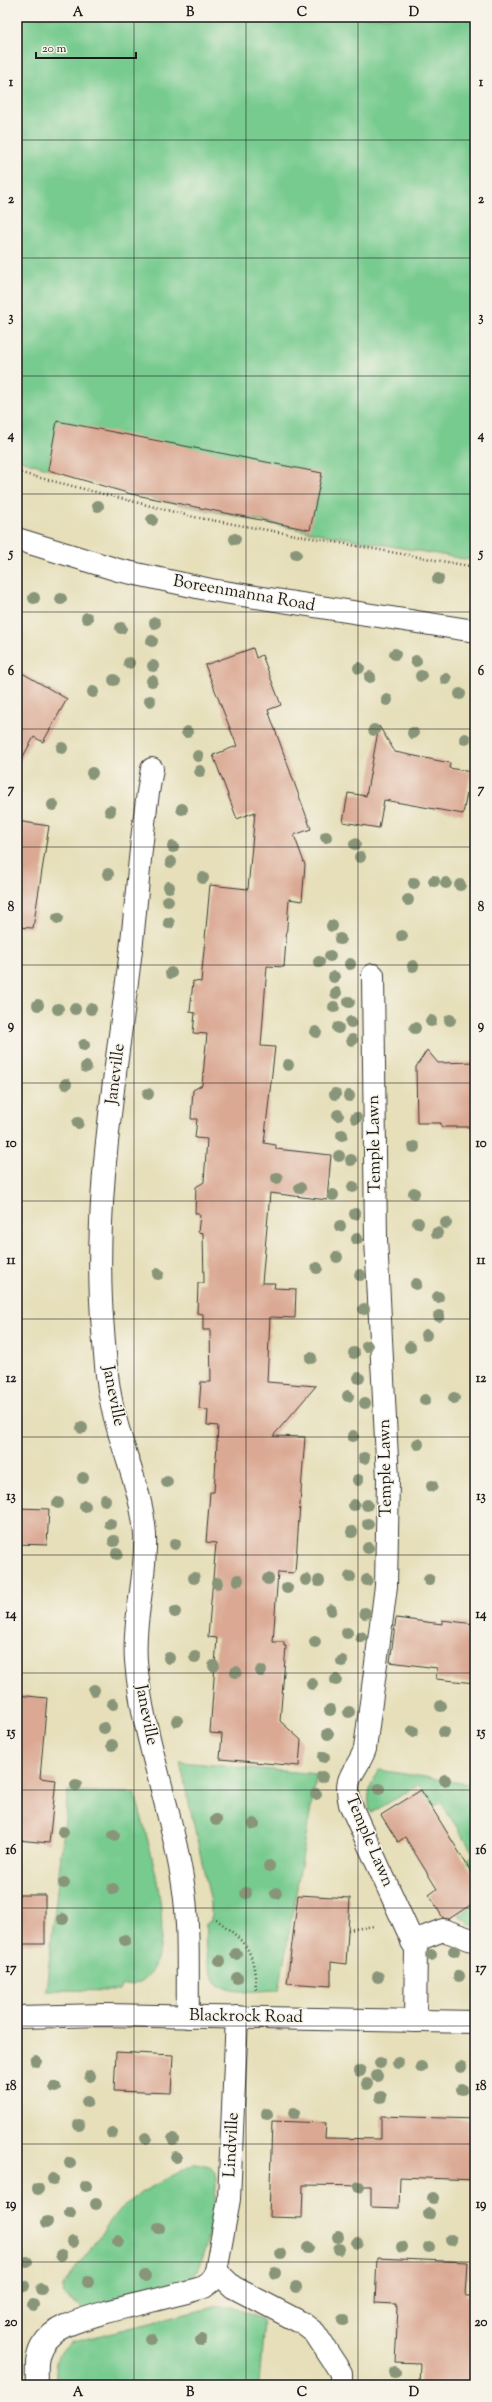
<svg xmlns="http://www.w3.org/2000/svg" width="492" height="2402" font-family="'Sorts Mill Goudy',serif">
<rect width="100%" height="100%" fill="#f7f3e8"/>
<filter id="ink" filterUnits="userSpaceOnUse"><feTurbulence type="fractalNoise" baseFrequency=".025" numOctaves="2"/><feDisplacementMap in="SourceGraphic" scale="8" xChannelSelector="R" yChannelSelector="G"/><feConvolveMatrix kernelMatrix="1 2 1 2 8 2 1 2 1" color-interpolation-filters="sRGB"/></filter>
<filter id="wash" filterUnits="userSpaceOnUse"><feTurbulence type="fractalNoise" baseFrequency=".012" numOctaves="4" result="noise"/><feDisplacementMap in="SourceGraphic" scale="16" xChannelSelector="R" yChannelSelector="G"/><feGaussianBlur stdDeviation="0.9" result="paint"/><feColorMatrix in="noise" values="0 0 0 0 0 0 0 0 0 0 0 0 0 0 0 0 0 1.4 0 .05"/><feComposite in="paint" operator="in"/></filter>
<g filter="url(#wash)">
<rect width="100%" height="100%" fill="#e6dfba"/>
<!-- green -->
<g fill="#77cb8f" stroke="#4a7456">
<path d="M17,17H475V531L470,560L311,532L131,494L17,459Z"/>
<path d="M180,1762L317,1774L279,1990C262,1990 236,1995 221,1986C203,1976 205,1940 206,1923L211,1921V1903Z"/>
<path d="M379,1770L475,1785V1874L467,1859L474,1854L441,1803L434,1806L419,1785L371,1813C365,1797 371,1784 379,1770Z"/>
<path d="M68,1791L135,1793C146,1837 185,1948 142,1981C136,1985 128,1985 121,1986L119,1991L46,1990Z"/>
<path d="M475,1904V1928L459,1915Z"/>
<path d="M196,2163L210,2166C211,2169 214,2171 215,2174C220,2188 206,2254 198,2268C195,2274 190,2278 185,2282L91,2314L63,2294L62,2287L117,2212L142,2192Z"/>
<path d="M218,2306H230L264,2320L259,2385H56C56,2365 54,2358 69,2343Z"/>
</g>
<g id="blocks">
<!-- building -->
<g fill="#daa893">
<path d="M57,421L322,473L310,530L131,494L48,470Z"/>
<path d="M253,648L256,658L262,655L281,705L268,710L311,829L294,835L305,865L302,901L289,899L284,967L267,966L261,1046L275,1047L264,1143L276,1145V1149L331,1155L327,1200L270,1193L262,1283H275L274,1288L296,1289L295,1318L270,1317L267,1382L316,1386L273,1436L305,1437L295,1573L278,1572L273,1642H284V1646H286L280,1721L301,1740L299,1766L220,1759L222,1734L210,1733L217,1638L208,1637L216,1543L206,1542L210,1492H214L218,1426L207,1425L208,1410L199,1409L201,1382H211L210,1330H203V1314L197,1313L198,1283H204L203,1233L198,1232L200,1215L195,1213L196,1187L204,1182L207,1139L195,1138L197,1119H191L193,1090L202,1085L207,1034L193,1033L195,1013L190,1012L193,981L201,982L210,885L248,889L255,812L237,819L213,755L237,746L205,665Z"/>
<path d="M17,670L67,699L43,742L34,737L17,767Z"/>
<path d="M379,726L395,752L450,763L449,768L471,772L463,814L384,800L379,828L343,822L348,793L366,796Z"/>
<path d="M17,821L49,826L33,928L17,927Z"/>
<path d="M427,1050L438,1063L475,1062V1127H441V1123H417L416,1067Z"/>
<path d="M17,1508L49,1509L47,1545L17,1544Z"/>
<path d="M396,1618L442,1624V1620L475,1624V1683L436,1679L437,1668L390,1662Z"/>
<path d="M17,1695L47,1698L40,1778L56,1780L49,1843L17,1840Z"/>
<path d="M421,1790L475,1878V1902L449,1919L443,1918L429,1895L437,1889L405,1837L398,1842L381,1815Z"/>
<rect x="17" y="1895" width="28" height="49"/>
<path d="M298,1895L350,1898L346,1964L331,1962V1986L287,1983Z"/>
<path d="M116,2052L173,2055L171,2093L114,2091Z"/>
<path d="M381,2116L475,2119V2180L400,2177L399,2208L371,2207V2186L303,2185L302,2218L269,2217L272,2121L326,2123L325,2138L381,2139Z"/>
<path d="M377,2258L468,2262L466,2296H475V2385H419L420,2363L395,2362L398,2309L396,2304L375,2303Z"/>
</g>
</g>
</g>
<g filter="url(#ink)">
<use href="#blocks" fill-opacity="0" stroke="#3a3934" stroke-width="1"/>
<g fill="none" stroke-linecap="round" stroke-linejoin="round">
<defs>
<g id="minor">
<path d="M152,769C140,832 138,895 130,958C115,1080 92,1207 103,1330C105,1353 106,1377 111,1400C119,1445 142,1488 145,1535C147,1577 133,1618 136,1661C142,1737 172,1809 183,1884C190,1928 187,1973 188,2017"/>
<path d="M373,975L376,1239L388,1479L386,1586L365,1749C356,1774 343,1774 350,1804L416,1949L415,2021"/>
<path d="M412,1942L443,1930L475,1941"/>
<path d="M237,2017L229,2199L216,2271L233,2287L302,2323L315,2333L341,2373V2385"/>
<path d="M37,2385C37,2372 35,2358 42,2346C47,2338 56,2330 65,2326C108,2308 159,2301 204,2287L211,2282L216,2271"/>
</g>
<path id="tertiary" d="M17,2017L105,2015L475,2022"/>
<path id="secondary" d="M17,539L118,570L211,590L475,631"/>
</defs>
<!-- minor casing -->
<use href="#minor" stroke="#3a3934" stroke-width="24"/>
<!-- tertiary casing -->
<use href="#tertiary" stroke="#3a3934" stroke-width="24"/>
<!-- secondary casing -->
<use href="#secondary" stroke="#3a3934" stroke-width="24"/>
<!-- path -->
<g stroke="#3a3934" stroke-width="2.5" stroke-dasharray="1 3" stroke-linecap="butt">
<path d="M17,472L194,517L475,567"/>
<path d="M216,1919C246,1943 254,1948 256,1989"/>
<path d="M348,1930L374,1926"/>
</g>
<!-- minor -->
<use href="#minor" stroke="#fff" stroke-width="22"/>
<!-- tertiary -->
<use href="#tertiary" stroke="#fff" stroke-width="22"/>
<!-- secondary -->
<use href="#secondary" stroke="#fff" stroke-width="22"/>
</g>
<!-- trees -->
<g fill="#889579">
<circle cx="98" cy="506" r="6"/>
<circle cx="152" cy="520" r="6"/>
<circle cx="235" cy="539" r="6"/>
<circle cx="296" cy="554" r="6"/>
<circle cx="438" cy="579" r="6"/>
<circle cx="34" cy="598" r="6"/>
<circle cx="61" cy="599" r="6"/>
<circle cx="87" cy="618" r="6"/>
<circle cx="155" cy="623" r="6"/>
<circle cx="121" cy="628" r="6"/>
<circle cx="152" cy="641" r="6"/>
<circle cx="395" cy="654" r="6"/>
<circle cx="416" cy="661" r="6"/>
<circle cx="129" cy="663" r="6"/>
<circle cx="153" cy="666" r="6"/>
<circle cx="359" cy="668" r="6"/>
<circle cx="421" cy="676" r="6"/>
<circle cx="370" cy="677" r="6"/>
<circle cx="446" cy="679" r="6"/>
<circle cx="114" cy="680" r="6"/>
<circle cx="152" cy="681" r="6"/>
<circle cx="93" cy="692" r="6"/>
<circle cx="460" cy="694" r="6"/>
<circle cx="387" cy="700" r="6"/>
<circle cx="150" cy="701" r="6"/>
<circle cx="374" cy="730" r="6"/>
<circle cx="187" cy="732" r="6"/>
<circle cx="413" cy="733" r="6"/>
<circle cx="465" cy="739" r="6"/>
<circle cx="62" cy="748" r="6"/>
<circle cx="198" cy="756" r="6"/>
<circle cx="200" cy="771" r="6"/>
<circle cx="92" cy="773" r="6"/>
<circle cx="53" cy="805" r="6"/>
<circle cx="182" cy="809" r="6"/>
<circle cx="110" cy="811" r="6"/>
<circle cx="326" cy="837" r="6"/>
<circle cx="355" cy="844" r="6"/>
<circle cx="173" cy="847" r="6"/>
<circle cx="360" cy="857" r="6"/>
<circle cx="171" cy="862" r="6"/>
<circle cx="108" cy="874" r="6"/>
<circle cx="203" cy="878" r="6"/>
<circle cx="434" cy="881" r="6"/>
<circle cx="414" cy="883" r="6"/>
<circle cx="446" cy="883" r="6"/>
<circle cx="460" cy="885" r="6"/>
<circle cx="169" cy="887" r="6"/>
<circle cx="408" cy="900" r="6"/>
<circle cx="168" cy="901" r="6"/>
<circle cx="58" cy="918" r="6"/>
<circle cx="169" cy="923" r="6"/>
<circle cx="332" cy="926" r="6"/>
<circle cx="402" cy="936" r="6"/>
<circle cx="340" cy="939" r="6"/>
<circle cx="330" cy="956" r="6"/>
<circle cx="319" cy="962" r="6"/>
<circle cx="350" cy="964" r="6"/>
<circle cx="413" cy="966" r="6"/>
<circle cx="171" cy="973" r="6"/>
<circle cx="334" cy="977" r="6"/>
<circle cx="336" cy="993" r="6"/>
<circle cx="349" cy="1002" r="6"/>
<circle cx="38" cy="1005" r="6"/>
<circle cx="334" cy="1007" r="6"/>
<circle cx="58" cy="1009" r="6"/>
<circle cx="75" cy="1009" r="6"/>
<circle cx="91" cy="1009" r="6"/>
<circle cx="450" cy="1020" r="6"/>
<circle cx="431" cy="1021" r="6"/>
<circle cx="351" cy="1022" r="6"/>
<circle cx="338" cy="1028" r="6"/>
<circle cx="415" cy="1028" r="6"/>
<circle cx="316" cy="1032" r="6"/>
<circle cx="352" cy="1040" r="6"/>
<circle cx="84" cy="1045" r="6"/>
<circle cx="288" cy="1065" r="6"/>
<circle cx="86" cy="1067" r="6"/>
<circle cx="66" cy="1084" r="6"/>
<circle cx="148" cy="1094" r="6"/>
<circle cx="335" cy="1094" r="6"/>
<circle cx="349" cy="1096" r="6"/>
<circle cx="338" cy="1115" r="6"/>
<circle cx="356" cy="1118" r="6"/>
<circle cx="78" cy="1123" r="6"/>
<circle cx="342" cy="1135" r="6"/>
<circle cx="414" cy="1147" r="6"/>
<circle cx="339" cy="1156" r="6"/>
<circle cx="351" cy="1160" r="6"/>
<circle cx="277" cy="1178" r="6"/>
<circle cx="353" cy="1187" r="6"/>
<circle cx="300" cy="1188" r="6"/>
<circle cx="414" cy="1193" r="6"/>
<circle cx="333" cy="1195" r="6"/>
<circle cx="355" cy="1214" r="6"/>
<circle cx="418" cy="1223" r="6"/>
<circle cx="446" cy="1223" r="6"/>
<circle cx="340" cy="1226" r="6"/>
<circle cx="437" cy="1233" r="6"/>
<circle cx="357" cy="1239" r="6"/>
<circle cx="337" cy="1257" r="6"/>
<circle cx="317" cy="1268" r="6"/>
<circle cx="158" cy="1274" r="6"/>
<circle cx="360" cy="1275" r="6"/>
<circle cx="416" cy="1284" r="6"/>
<circle cx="438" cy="1297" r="6"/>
<circle cx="364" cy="1309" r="6"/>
<circle cx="439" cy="1316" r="6"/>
<circle cx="426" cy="1335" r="6"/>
<circle cx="367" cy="1346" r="6"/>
<circle cx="410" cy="1347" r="6"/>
<circle cx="354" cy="1353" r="6"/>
<circle cx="311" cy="1358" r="6"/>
<circle cx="359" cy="1378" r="6"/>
<circle cx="348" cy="1396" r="6"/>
<circle cx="454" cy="1398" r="6"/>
<circle cx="425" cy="1400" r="6"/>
<circle cx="365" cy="1403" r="6"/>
<circle cx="82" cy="1428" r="6"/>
<circle cx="353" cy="1436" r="6"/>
<circle cx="418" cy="1444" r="6"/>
<circle cx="364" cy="1458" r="6"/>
<circle cx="83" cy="1478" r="6"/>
<circle cx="358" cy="1480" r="6"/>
<circle cx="167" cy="1482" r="6"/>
<circle cx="432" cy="1486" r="6"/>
<circle cx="105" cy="1500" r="6"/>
<circle cx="58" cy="1503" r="6"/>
<circle cx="354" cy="1505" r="6"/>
<circle cx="367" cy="1505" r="6"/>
<circle cx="85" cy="1506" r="6"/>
<circle cx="110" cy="1524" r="6"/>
<circle cx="368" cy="1524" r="6"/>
<circle cx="352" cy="1532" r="6"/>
<circle cx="114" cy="1541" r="6"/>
<circle cx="175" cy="1544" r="6"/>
<circle cx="368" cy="1548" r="6"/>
<circle cx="117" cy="1554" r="6"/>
<circle cx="350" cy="1577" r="6"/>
<circle cx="194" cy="1578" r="6"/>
<circle cx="268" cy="1579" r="6"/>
<circle cx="238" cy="1580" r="6"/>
<circle cx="306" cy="1580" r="6"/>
<circle cx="367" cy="1580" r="6"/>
<circle cx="429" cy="1580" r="6"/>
<circle cx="319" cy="1581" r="6"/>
<circle cx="217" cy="1583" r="6"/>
<circle cx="287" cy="1588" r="6"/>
<circle cx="331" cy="1610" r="6"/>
<circle cx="175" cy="1612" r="6"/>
<circle cx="365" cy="1613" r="6"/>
<circle cx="347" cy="1633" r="6"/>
<circle cx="361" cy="1637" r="6"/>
<circle cx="315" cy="1642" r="6"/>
<circle cx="195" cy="1657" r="6"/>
<circle cx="169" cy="1658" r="6"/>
<circle cx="342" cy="1661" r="6"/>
<circle cx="214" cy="1666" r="6"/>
<circle cx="261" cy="1671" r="6"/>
<circle cx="236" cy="1672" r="6"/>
<circle cx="336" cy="1680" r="6"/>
<circle cx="312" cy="1684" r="6"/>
<circle cx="94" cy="1690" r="6"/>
<circle cx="113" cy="1704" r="6"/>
<circle cx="441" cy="1706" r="6"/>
<circle cx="330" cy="1710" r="6"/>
<circle cx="349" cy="1712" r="6"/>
<circle cx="177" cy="1721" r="6"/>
<circle cx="104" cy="1728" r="6"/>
<circle cx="413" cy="1731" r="6"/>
<circle cx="444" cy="1732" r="6"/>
<circle cx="328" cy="1734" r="6"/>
<circle cx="112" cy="1745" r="6"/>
<circle cx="324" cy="1757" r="6"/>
<circle cx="322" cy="1777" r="6"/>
<circle cx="445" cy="1780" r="6"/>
<circle cx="76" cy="1785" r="6"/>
<circle cx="379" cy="1789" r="6"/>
<circle cx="316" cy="1794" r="6"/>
<circle cx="216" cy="1820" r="6"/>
<circle cx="254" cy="1824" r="6"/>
<circle cx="63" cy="1832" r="6"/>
<circle cx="114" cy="1835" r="6"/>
<circle cx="269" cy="1866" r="6"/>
<circle cx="64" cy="1883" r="6"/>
<circle cx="113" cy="1889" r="6"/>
<circle cx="246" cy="1893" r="6"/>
<circle cx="276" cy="1893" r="6"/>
<circle cx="63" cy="1919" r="6"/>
<circle cx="125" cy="1940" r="6"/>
<circle cx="454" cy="1951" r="6"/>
<circle cx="236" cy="1954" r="6"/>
<circle cx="431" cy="1955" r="6"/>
<circle cx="220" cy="1961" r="6"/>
<circle cx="459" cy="1976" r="6"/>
<circle cx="378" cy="1977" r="6"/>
<circle cx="237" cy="1978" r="6"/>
<circle cx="36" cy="2061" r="6"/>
<circle cx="380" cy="2063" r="6"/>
<circle cx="398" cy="2063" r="6"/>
<circle cx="421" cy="2067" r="6"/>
<circle cx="461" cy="2067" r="6"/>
<circle cx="360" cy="2071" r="6"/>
<circle cx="90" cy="2076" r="6"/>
<circle cx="377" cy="2076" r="6"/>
<circle cx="367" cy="2084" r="6"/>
<circle cx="55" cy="2087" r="6"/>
<circle cx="462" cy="2089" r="6"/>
<circle cx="381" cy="2097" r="6"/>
<circle cx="87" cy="2102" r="6"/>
<circle cx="294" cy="2113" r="6"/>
<circle cx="267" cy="2114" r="6"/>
<circle cx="79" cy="2125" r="6"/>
<circle cx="112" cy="2133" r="6"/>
<circle cx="146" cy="2138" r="6"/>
<circle cx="173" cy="2139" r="6"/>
<circle cx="176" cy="2157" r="6"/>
<circle cx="70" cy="2163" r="6"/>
<circle cx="53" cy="2179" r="6"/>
<circle cx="86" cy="2186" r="6"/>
<circle cx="359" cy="2187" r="6"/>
<circle cx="38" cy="2189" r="6"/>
<circle cx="433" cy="2198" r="6"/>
<circle cx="96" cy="2204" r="6"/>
<circle cx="70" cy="2213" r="6"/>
<circle cx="429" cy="2214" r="6"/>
<circle cx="47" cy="2222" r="6"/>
<circle cx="159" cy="2228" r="6"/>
<circle cx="338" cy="2237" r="6"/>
<circle cx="451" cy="2240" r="6"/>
<circle cx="118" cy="2241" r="6"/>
<circle cx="73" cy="2242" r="6"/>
<circle cx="357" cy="2243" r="6"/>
<circle cx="402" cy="2247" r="6"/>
<circle cx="429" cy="2247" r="6"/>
<circle cx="308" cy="2248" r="6"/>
<circle cx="339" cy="2249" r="6"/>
<circle cx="281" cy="2254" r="6"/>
<circle cx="61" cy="2255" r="6"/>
<circle cx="27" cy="2262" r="6"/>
<circle cx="275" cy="2273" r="6"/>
<circle cx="145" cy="2276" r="6"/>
<circle cx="88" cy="2282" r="6"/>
<circle cx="24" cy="2286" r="6"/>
<circle cx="296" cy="2287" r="6"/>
<circle cx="41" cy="2289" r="6"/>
<circle cx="33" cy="2305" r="6"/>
<circle cx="343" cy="2320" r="6"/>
<circle cx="150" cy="2339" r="6"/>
<circle cx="201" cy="2340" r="6"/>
<circle cx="395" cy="2372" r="6"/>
</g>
</g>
<!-- grid -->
<path fill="none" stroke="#1c1c1c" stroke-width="1" stroke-opacity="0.55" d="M134,17V2385M246,17V2385M358,17V2385M17,140H475M17,258H475M17,376H475M17,494H475M17,612H475M17,729H475M17,847H475M17,965H475M17,1083H475M17,1201H475M17,1319H475M17,1437H475M17,1555H475M17,1673H475M17,1790H475M17,1908H475M17,2026H475M17,2144H475M17,2262H475"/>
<g text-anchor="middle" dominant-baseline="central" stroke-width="3" stroke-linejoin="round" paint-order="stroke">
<!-- street labels -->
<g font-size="17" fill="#1c1c1c" stroke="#f7f3e8">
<text transform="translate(244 594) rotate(10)">Boreenmanna Road</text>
<text transform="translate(116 1074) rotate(-83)">Janeville</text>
<text transform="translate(375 1144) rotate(-91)">Temple Lawn</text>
<text transform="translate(113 1396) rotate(79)">Janeville</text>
<text transform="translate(386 1468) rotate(-91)">Temple Lawn</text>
<text transform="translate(146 1715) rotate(79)">Janeville</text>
<text transform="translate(369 1841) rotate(67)">Temple Lawn</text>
<text transform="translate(246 2017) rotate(1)">Blackrock Road</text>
<text transform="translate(232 2145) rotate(-87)">Lindville</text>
</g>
</g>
<!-- margin -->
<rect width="492" height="2402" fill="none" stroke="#f7f3e8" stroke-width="44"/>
<!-- scale -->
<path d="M36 52v6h100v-6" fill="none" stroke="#1c1c1c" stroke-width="2"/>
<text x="42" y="52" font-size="12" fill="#1c1c1c" stroke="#f7f3e8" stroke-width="3" paint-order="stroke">20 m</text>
<rect x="22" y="22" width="448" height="2358" fill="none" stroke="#1c1c1c" stroke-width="1.5"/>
<g font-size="13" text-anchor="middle" font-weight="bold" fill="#1c1c1c">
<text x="78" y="16">A</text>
<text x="190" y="16">B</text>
<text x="302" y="16">C</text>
<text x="414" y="16">D</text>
<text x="11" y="86">1</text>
<text x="481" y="86">1</text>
<text x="11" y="203">2</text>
<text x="481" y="203">2</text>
<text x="11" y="321">3</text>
<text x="481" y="321">3</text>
<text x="11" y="439">4</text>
<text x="481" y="439">4</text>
<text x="11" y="557">5</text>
<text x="481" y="557">5</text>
<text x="11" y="675">6</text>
<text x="481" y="675">6</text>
<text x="11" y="793">7</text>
<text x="481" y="793">7</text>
<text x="11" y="911">8</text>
<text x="481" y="911">8</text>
<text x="11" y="1029">9</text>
<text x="481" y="1029">9</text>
<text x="11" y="1147">10</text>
<text x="481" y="1147">10</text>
<text x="11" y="1264">11</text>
<text x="481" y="1264">11</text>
<text x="11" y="1382">12</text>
<text x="481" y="1382">12</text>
<text x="11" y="1500">13</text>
<text x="481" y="1500">13</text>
<text x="11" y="1618">14</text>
<text x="481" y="1618">14</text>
<text x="11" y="1736">15</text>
<text x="481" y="1736">15</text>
<text x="11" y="1854">16</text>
<text x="481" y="1854">16</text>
<text x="11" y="1972">17</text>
<text x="481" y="1972">17</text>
<text x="11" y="2090">18</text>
<text x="481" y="2090">18</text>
<text x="11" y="2208">19</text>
<text x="481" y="2208">19</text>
<text x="11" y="2326">20</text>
<text x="481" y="2326">20</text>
<text x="78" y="2396">A</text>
<text x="190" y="2396">B</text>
<text x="302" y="2396">C</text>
<text x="414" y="2396">D</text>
</g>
</svg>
